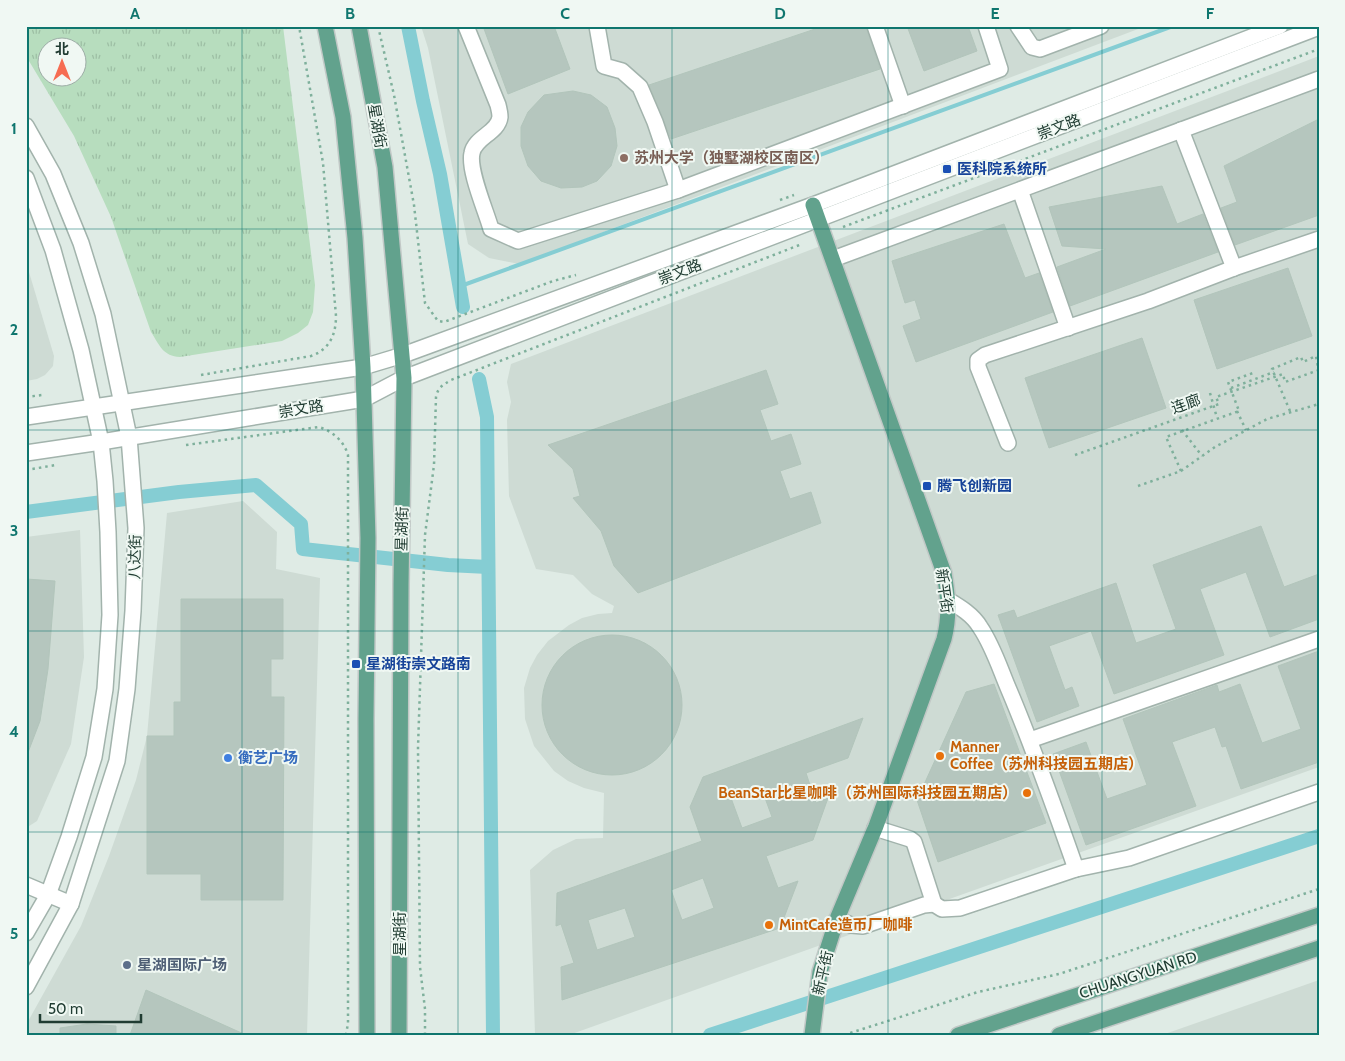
<svg xmlns="http://www.w3.org/2000/svg" width="1345" height="1061" font-family="Cabin,'Noto Sans SC',sans-serif">
<defs>
<pattern id="grass-tufts" width="24" height="20" patternUnits="userSpaceOnUse" patternTransform="scale(1.25)"><rect width="24" height="20" fill="#b7ddbe"/><path d="M3 7l-1-3M5 7V3M7 7l1-3M15 17l-1-3M17 17v-4M19 17l1-3" fill="none" stroke="#9dbfa4"/></pattern>
</defs>
<rect width="100%" height="100%" fill="#dfebe5"/>
<!-- built -->
<g fill="#cedbd4">
<path d="M421,26H1146L519,264L489,258L468,244L428,48Z"/>
<path d="M1319,56V767L569,1035H535L530,870L553,850L576,839L603,838L604,793L584,788L568,781L554,771L534,746L525,719L524,688L530,668L537,655L548,641L569,625L582,618L598,614L612,613L614,606L592,594L573,575L536,569L509,496L507,420L511,402L507,382L511,364Z"/>
<path d="M26,262L54,356L53,366L45,375L37,379L26,381Z"/>
<path d="M243,501L277,532L276,569L320,578L307,1035H26V1025L81,926L109,856L136,780L147,736L167,513Z"/>
<path d="M80,530L84,657L71,744L37,821L26,828V537Z"/>
<path d="M1319,980V1035H1162Z"/>
</g>
<!-- grass -->
<path fill="url(#grass-tufts)" fill-rule="evenodd" d="M26,26H283L315,285L313,312L308,325L298,333L282,341L180,357C163,356 160,346 151,332L111,217L74,136L26,56ZM48,48H78V78H48Z"/>
<g fill="none" stroke-linecap="round" stroke-linejoin="round">
<!-- stream -->
<path stroke="#85cdd3" stroke-width="4" d="M458,287L1173,26"/>
<!-- canal -->
<g stroke="#85cdd3" stroke-width="14">
<path d="M408,26L423,101L440,174L463,307"/>
<path d="M479,379L487,417L493,1035"/>
<path d="M26,512L179,492L256,485L301,524L303,549L448,565L488,567"/>
<path d="M710,1035L1319,836"/>
</g>
</g>
<!-- building -->
<g fill="#b5c6be" stroke="#b2c5bb" fill-rule="evenodd">
<path d="M483,26H554L570,69L508,94Z"/>
<path d="M824,26H866L880,69L671,139L649,85Z"/>
<path d="M907,26H968L977,51L924,71Z"/>
<path d="M573,91L591,95L607,107L615,128L617,146L611,166L597,181L582,187L561,188L541,181L528,166L521,146V127L528,112L544,95Z"/>
<path d="M1319,119V215L1235,245L1221,208L1237,202L1224,166Z"/>
<path d="M1162,186L1177,224L1203,214L1218,252L1070,306L1057,267L1106,249L1062,246L1049,207Z"/>
<path d="M1004,224L1025,278L1039,273L1053,312L916,362L903,326L921,319L915,300L905,303L892,261Z"/>
<path d="M1288,268L1312,336L1217,369L1194,300Z"/>
<path d="M1142,338L1166,408L1049,448L1025,378Z"/>
<path d="M766,370L778,404L760,410L771,441L791,434L801,464L780,471L790,499L811,492L821,523L638,593L614,566L601,531L573,498L580,496L573,469L548,445Z"/>
<path d="M1261,526L1284,587L1319,574V619L1270,637L1246,572L1200,589L1224,655L1114,694L1091,631L1049,646L1065,690L1072,687L1079,706L1037,722L998,615L1014,610L1017,618L1116,583L1136,643L1176,629L1153,565Z"/>
<path d="M26,579L55,581L48,669L40,721L27,755Z"/>
<path d="M181,599H283V659H271V697H284L283,900H201V874H147V736H174V702H181Z"/>
<circle cx="612" cy="705" r="70"/>
<path d="M1319,651V762L1241,789L1226,746L1222,747L1215,727L1172,742L1196,806L1086,845L1053,754L1086,742L1107,799L1147,785L1123,719L1217,685L1219,692L1240,684L1262,743L1301,729L1278,666Z"/>
<path d="M994,684L1046,823L938,862L917,800L966,692Z"/>
<path d="M863,718L848,758L806,773L816,803L828,798L813,840L766,856L778,888L798,881L780,928L562,1000L561,967L574,963L561,924L556,926L557,893L702,841L690,807L703,777ZM761,787L772,817L742,828L731,798ZM703,878L714,908L682,920L671,890ZM625,908L635,937L597,950L588,920Z"/>
<path d="M146,990L246,1035H130Z"/>
<path d="M87,1024L116,1026V1035H60V1028Z"/>
</g>
<g fill="none" stroke-linecap="round" stroke-linejoin="round">
<defs>
<g id="minor">
<path d="M466,26L498,105C499,109 500,113 500,117C498,133 475,137 472,153C468,170 486,211 491,229L518,241L678,190L1000,69L986,26"/>
<path d="M597,26L604,66L622,71L640,87L655,122L678,190"/>
<path d="M875,26L903,106"/>
<path d="M1018,26L1032,47L1040,49L1101,26"/>
<path d="M26,126L53,174L81,243L103,314L129,437L136,528L133,611L127,689L117,761L71,904L26,987"/>
<path d="M1181,130L1234,268"/>
<path d="M26,178L53,250L81,350L101,442L105,481L108,532L110,615L105,689L94,757L69,837L48,895L26,933"/>
<path d="M1020,190L1068,328"/>
<path d="M833,259L1319,79"/>
<path d="M26,417L363,367L403,355L813,205L1280,26"/>
<path d="M1008,443L978,367V360L985,355L1148,301L1234,268L1319,239"/>
<path d="M26,453L101,442L364,399L404,378L1319,27"/>
<path d="M948,600C960,607 973,615 980,627C993,646 1000,669 1009,690C1034,749 1055,809 1076,869"/>
<path d="M1030,740L1319,639"/>
<path d="M875,828L910,839L914,842L934,904"/>
<path d="M26,885L71,904"/>
<path d="M837,919L851,925L863,926L924,905L934,904L942,909L960,908L1076,869L1129,858L1319,792"/>
</g>
<g id="major">
<path d="M325,26L343,117L355,238L363,367L368,538L366,719L367,1035"/>
<path d="M359,26L385,167L404,378L401,585L399,1035"/>
<path d="M812,1035L820,972L837,919L876,826L944,639C950,616 948,596 944,573L813,205"/>
<path d="M958,1035L1319,915"/>
<path d="M1059,1035L1319,948"/>
</g>
</defs>
<!-- minor casing -->
<use href="#minor" stroke="#a2b3ac" stroke-width="18"/>
<!-- major casing -->
<use href="#major" stroke="#c1c8c6" stroke-width="18"/>
<!-- path -->
<g stroke="#7fb09c" stroke-width="2.5" stroke-dasharray="2.5 4" stroke-linecap="butt">
<path d="M378,26L394,95L414,205L425,303L438,321L444,322L553,281L576,275"/>
<path d="M780,200L794,195"/>
<path d="M843,227L1319,49"/>
<path d="M201,375L311,356C329,350 336,335 336,316L323,163L299,26"/>
<path d="M1231,388L1274,372"/>
<path d="M1210,393L1217,418"/>
<path d="M26,397L42,395"/>
<path d="M1237,411L1246,430"/>
<path d="M1290,411L1272,369L1301,357L1303,362L1316,356L1319,373"/>
<path d="M1182,430L1202,456"/>
<path d="M186,445L319,427C332,431 344,441 348,455V1023L346,1035"/>
<path d="M26,470L56,465"/>
<path d="M1181,471L1166,437L1239,411L1228,382L1253,373"/>
<path d="M1138,486L1181,471L1215,447L1267,419L1319,404"/>
<path d="M425,1035V1009L420,967L418,748L425,535L434,465L436,397C438,387 443,385 451,380L802,244"/>
<path d="M844,1035L978,992L1059,974L1319,889"/>
</g>
<!-- minor -->
<use href="#minor" stroke="#fff" stroke-width="15"/>
<!-- major -->
<use href="#major" stroke="#62a28d" stroke-width="15"/>
<!-- path-bridge -->
<path stroke="#7fb09c" stroke-width="2.5" stroke-dasharray="2.5 4" stroke-linecap="butt" d="M1075,455L1219,404L1216,397L1283,374L1285,382L1319,370"/>
</g>
<!-- grid -->
<path fill="none" stroke="#0f766e" stroke-width="1" stroke-opacity="0.55" d="M242,26V1035M458,26V1035M672,26V1035M888,26V1035M1102,26V1035M26,229H1319M26,430H1319M26,631H1319M26,832H1319"/>
<!-- markers -->
<circle fill="#8d6e63" stroke="#f0f8f3" stroke-width="2" cx="624" cy="158" r="5"/>
<g fill="#1a4fb4" stroke="#f0f8f3" stroke-width="2">
<rect x="942" y="164" width="10" height="10" rx="2.5"/>
<rect x="922" y="481" width="10" height="10" rx="2.5"/>
<rect x="351" y="659" width="10" height="10" rx="2.5"/>
</g>
<g fill="#e8710a" stroke="#f0f8f3" stroke-width="2">
<circle cx="940" cy="756" r="5"/>
<circle cx="1027" cy="793" r="5"/>
<circle cx="769" cy="925" r="5"/>
</g>
<circle fill="#3f7fe0" stroke="#f0f8f3" stroke-width="2" cx="228" cy="758" r="5"/>
<circle fill="#5c6f8a" stroke="#f0f8f3" stroke-width="2" cx="127" cy="965" r="5"/>
<g text-anchor="middle" dominant-baseline="central" stroke-width="4" stroke-linejoin="round" paint-order="stroke">
<!-- street labels -->
<g font-size="15" fill="#203c32" stroke="#f0f8f3">
<text transform="translate(377 126) rotate(80)">星湖街</text>
<text transform="translate(1059 127) rotate(-21)">崇文路</text>
<text transform="translate(680 272) rotate(-21)">崇文路</text>
<text transform="translate(1186 404) rotate(-20)">连廊</text>
<text transform="translate(301 409) rotate(-9)">崇文路</text>
<text transform="translate(402 529) rotate(-89)">星湖街</text>
<text transform="translate(135 557) rotate(-89)">八达街</text>
<text transform="translate(944 591) rotate(82)">新平街</text>
<text transform="translate(400 934) rotate(-90)">星湖街</text>
<text transform="translate(823 973) rotate(-77)">新平街</text>
<text transform="translate(1138 975) rotate(-18)">CHUANGYUAN RD</text>
</g>
<!-- education labels -->
<g font-size="15" font-weight="bold" fill="#785e54" stroke="#f0f8f3" text-anchor="start">
<text x="634" y="158">苏州大学（独墅湖校区南区）</text>
</g>
<!-- transit labels -->
<g font-size="15" font-weight="bold" fill="#164399" stroke="#f0f8f3" text-anchor="start">
<text x="957" y="169">医科院系统所</text>
<text x="937" y="486">腾飞创新园</text>
<text x="366" y="664">星湖街崇文路南</text>
</g>
<!-- food labels -->
<g font-size="15" font-weight="bold" fill="#c56008" stroke="#f0f8f3" text-anchor="start">
<text x="950" y="747">Manner<tspan x="950" dy="17">Coffee（苏州科技园五期店）</tspan></text>
<text x="1017" y="793" text-anchor="end">BeanStar比星咖啡（苏州国际科技园五期店）</text>
<text x="779" y="925">MintCafe造币厂咖啡</text>
</g>
<!-- shop labels -->
<g font-size="15" font-weight="bold" fill="#366cbe" stroke="#f0f8f3" text-anchor="start">
<text x="238" y="758">衡艺广场</text>
</g>
<!-- service labels -->
<g font-size="15" font-weight="bold" fill="#4e5e75" stroke="#f0f8f3" text-anchor="start">
<text x="137" y="965">星湖国际广场</text>
</g>
</g>
<!-- border -->
<rect width="1345" height="1061" fill="none" stroke="#f0f8f3" stroke-width="55"/>
<!-- north arrow -->
<g transform="translate(62 62)"><circle r="24" fill="#f0f8f3" stroke="#9dada6"/>
<path d="M0-4L9 19L0 12L-9 19Z" fill="#f66d52"/>
<text y="-8" font-size="14" font-weight="bold" text-anchor="middle" fill="#203c32">北</text>
</g>
<!-- scale -->
<path d="M40 1014v8h101v-8" fill="none" stroke="#203c32" stroke-width="2.5"/>
<text x="48" y="1014" font-size="15" fill="#203c32" stroke="#f0f8f3" stroke-width="4" paint-order="stroke">50 m</text>
<rect x="28" y="28" width="1290" height="1006" fill="none" stroke="#0f766e" stroke-width="2"/>
<g font-size="16" text-anchor="middle" font-weight="bold" fill="#0f766e">
<text x="135" y="19">A</text>
<text x="350" y="19">B</text>
<text x="565" y="19">C</text>
<text x="780" y="19">D</text>
<text x="995" y="19">E</text>
<text x="1210" y="19">F</text>
<text x="14" y="134">1</text>
<text x="14" y="335">2</text>
<text x="14" y="536">3</text>
<text x="14" y="737">4</text>
<text x="14" y="939">5</text>
</g>
</svg>
